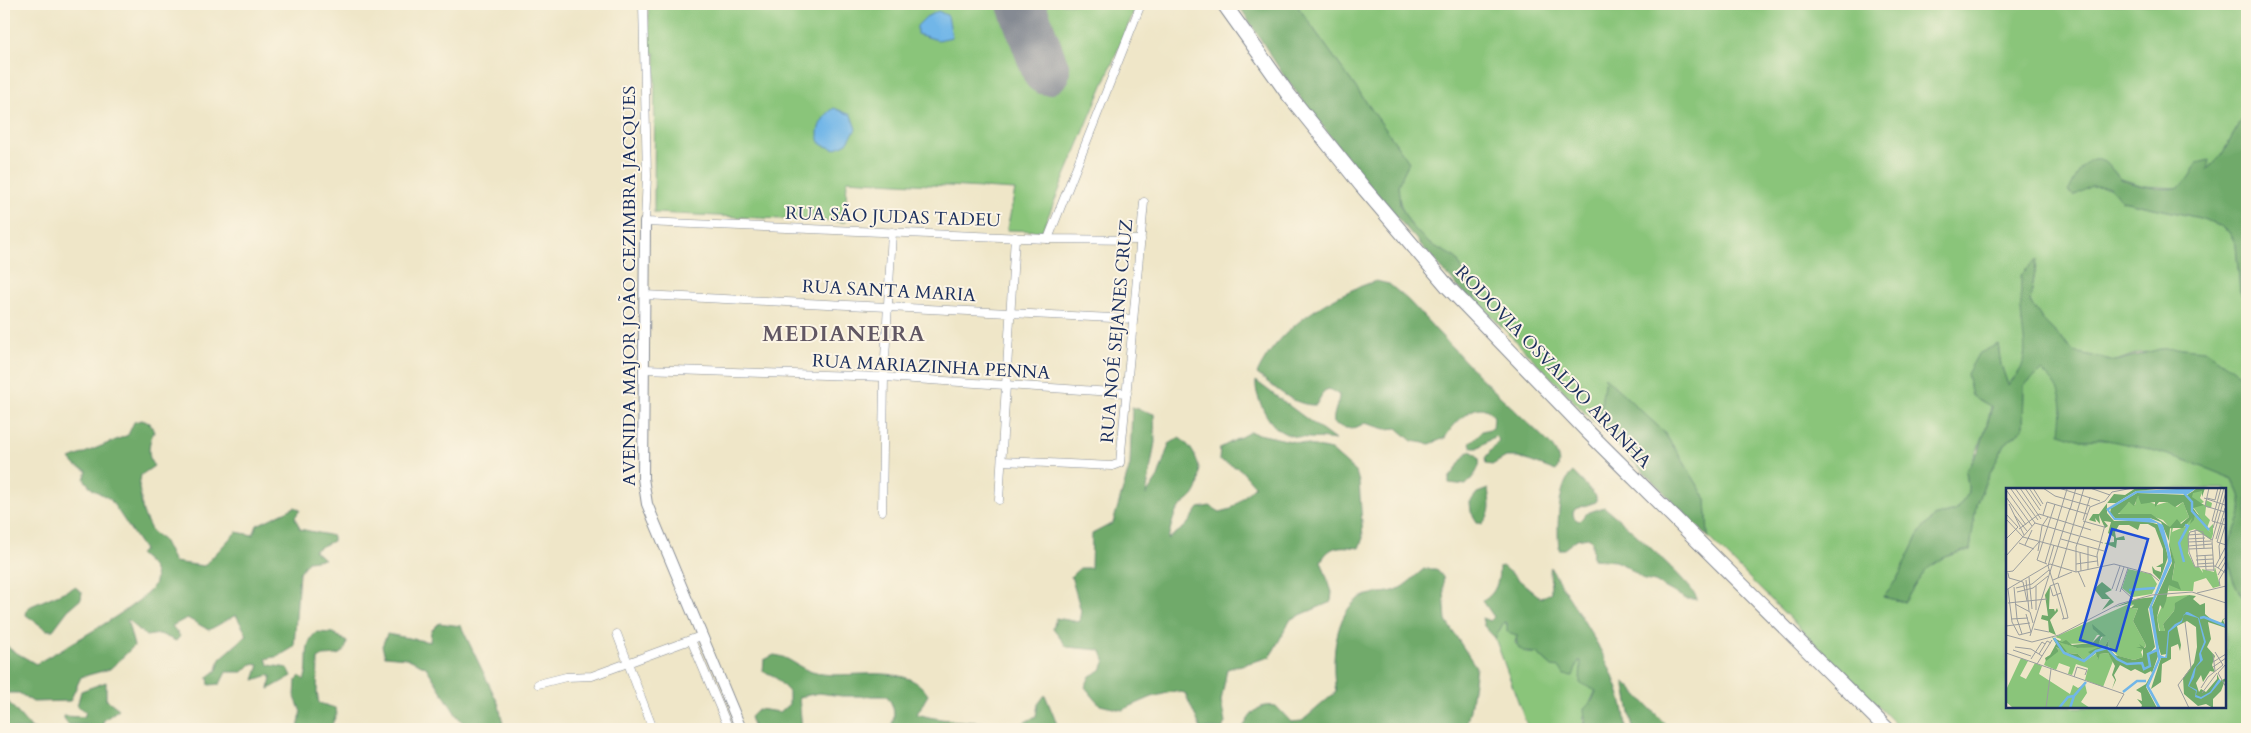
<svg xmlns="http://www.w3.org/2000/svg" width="2251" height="733" font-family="Cardo,serif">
<rect width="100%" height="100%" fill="#fcf5e5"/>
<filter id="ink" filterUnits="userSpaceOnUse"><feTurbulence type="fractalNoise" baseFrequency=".02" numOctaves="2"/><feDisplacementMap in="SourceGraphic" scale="10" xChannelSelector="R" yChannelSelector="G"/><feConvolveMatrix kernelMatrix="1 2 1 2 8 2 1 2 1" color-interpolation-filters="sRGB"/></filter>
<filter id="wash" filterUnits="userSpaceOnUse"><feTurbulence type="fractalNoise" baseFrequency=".0096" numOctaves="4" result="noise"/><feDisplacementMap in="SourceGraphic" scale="20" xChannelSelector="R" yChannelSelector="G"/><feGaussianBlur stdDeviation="1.12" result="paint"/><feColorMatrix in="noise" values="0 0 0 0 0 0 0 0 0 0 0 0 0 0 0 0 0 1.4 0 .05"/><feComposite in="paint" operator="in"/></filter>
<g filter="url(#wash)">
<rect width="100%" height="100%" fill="#efe6c8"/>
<!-- green -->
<g fill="#8ac57a" stroke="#527a6c" fill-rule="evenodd">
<path d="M648,4H1137L1042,231L1007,230L1015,190L847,180L845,222L654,213L655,53L650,52Z"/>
<path d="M1296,4H2247V111L2221,156L2207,171L2197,163L2187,181L2177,188L2144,186L2121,179L2104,161L2074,195L2091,186L2110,187L2122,201L2200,218L2219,225L2230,233L2236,245L2240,292L2247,301V370L2244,377L2183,348L2138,353L2116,361L2074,352L2043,320L2030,302L2037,260L2022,323L2026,345L2022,368L2008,385L2001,365L1998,344C1994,391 1992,430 1966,471L1969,493L1955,511L1933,517L1918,535L1897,579L1883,597L1905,602C1923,570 1933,557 1970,550L1976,505L1984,485L2005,444L2023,429L2024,385L2042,370L2059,387L2063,409L2081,440C2133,436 2185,460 2233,479C2235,486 2241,494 2241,501C2244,518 2233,530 2229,546C2225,567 2236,588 2247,604V729H1901L1708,537L1706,499L1685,464L1663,431L1605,378L1598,426L1476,300L1473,290C1449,265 1395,224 1398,186C1399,179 1406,169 1409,162ZM2007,489H2225V707H2007Z"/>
<path d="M1504,622L1517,635L1515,643L1526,653H1537L1552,667L1582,661L1596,690L1583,718L1586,729H1531L1526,723L1495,638Z"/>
</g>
<!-- forest -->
<g fill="#6faa6a" stroke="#456c64">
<path d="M1238,4H1296L1409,162L1398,185L1400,205L1410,224L1427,242L1456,258L1473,290L1476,300L1464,294L1365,181L1284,76Z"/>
<path d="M2247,111V301L2240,292L2236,245L2230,233L2219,225L2200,218L2122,201L2110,187L2091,186L2074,196L2068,192C2074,181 2086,150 2104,161C2110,165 2114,173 2120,178C2128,185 2170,192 2179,187C2188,181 2192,172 2197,163L2209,160L2207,170L2221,156Z"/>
<path d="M2037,259L2030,302L2043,320L2074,352L2116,361L2160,349L2183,348L2205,350L2244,377L2247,370V604C2236,588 2225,567 2229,546C2232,530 2244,519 2241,501C2241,494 2236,486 2233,479L2188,461L2145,448L2102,439L2081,440L2060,433C2063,403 2065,392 2042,371L2024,385L2023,429L2005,444L1984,485L1976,505L1970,550C1933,557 1923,570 1905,602L1883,597L1897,579L1918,535L1933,517L1955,511L1969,493L1966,471L1979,451L1992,407L1972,396L1967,374L1978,354L1998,344L2001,365L2008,385C2030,364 2025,351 2022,323C2020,307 2021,291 2021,275Z"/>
<path d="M1376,281L1389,284L1408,300L1478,375L1548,442C1555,450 1563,461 1556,471L1518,457H1506L1492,465L1486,464L1485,458L1499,440L1495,436L1477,448H1472L1470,443L1482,431L1493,428L1494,417C1492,414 1489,410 1485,409C1472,403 1450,428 1445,438L1430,444L1412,441L1397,428L1386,429L1365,423C1353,430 1346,430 1334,423C1332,414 1339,404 1339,395L1329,389L1324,391L1316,405C1293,406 1275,387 1257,374C1277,329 1330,295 1376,281Z"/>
<path d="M1605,377L1663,431L1685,464L1706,499L1708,537L1598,426Z"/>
<path d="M1256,381L1335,440C1304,435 1281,445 1264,411C1260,402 1255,392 1256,381Z"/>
<path d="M1132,407L1154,414L1155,442L1146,495L1158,477L1169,444L1179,438C1197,448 1207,478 1193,496C1189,501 1182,504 1178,509C1173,516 1170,531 1168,539L1186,526L1199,508L1210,506L1220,512L1231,509L1255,486L1240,469L1219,460L1220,448L1250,432L1331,450L1356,472L1359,482L1363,538L1359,548C1341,546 1331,544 1321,561L1332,592L1331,602L1291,619L1270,657L1227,669L1221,701L1225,722L1222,729H1201L1185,693L1175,691L1152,697L1122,710L1100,705L1085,687L1090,676L1101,670L1105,660L1100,650L1067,647L1053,629L1056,618L1079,622L1081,611L1071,576L1080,568H1091L1092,534L1113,523L1130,465Z"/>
<path d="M142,420L150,423L154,432C148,441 147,459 154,466L141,475L139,487L143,513L152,532L163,540L174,562L204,566L236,532L253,535L257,525L295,507L300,510L295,517L300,529L333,536V541L314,550L324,559L308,561L299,573L294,647L279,656L266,659L269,665L288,668L292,676L269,689L271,676L269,675L254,680L259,665L251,664L243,672H226L220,684L209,685L208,677L217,670L220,659L247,635L236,615L209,630L187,618L172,626L180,636L176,641L160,634L146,636L127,619L134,646L110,669L81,677L70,701L33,702L19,693H4V642L10,649L36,664C55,652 152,601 155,582C158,569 148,562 139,554L144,550L110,499L92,489L84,479L87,471L76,466L70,459L128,435L134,422Z"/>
<path d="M1470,451C1489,459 1475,475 1466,485L1449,483V478C1457,470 1461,457 1470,451Z"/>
<path d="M1573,472L1596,496V502L1575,509L1573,513L1574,518L1579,521L1587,513L1604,507C1619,518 1696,587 1697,599H1686L1655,582L1644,580L1626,566L1615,561L1593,559L1592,541L1588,537L1577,539L1564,549H1559C1557,530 1557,484 1573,472Z"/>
<path d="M1488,489C1490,504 1493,512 1482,524L1477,522L1471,512L1470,502L1477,493Z"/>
<path d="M1502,566L1541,598L1551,592L1550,567C1578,614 1624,674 1626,729H1586L1584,709L1592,701L1596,691L1580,683L1581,661H1579L1573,676L1564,675L1560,668L1552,667L1537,653C1524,653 1514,650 1517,635L1507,632V623L1504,622L1495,638L1484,626L1482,618L1490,621L1494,617L1483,601C1496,593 1499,582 1499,567Z"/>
<path d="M1424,569H1436L1443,577L1446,621L1476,667L1470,710L1465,729H1242C1251,714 1257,703 1276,706L1291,722L1302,721L1336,692C1331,665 1333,611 1362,597C1372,592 1386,594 1396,590C1406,586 1416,575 1424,569Z"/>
<path d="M75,587L82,592L81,599L68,610L53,630H47L26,615L27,609L31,606Z"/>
<path d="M439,623L461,626L499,705L504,729H469L457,716L426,667L406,658L385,656L382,646L387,634L430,642L431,631Z"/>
<path d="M317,632L333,633L347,642C345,657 335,655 323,656L318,659L317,693L319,703L335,708L337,713L330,729H298L301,712L295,697L296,680L300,676L304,680C311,665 301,644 317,632Z"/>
<path d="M774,655C788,656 797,667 812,672C846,682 907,659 928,695L917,714C949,724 983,719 1016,727L1036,716L1038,704L1045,695L1059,729H890C896,717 895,707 887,696H842L819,693L799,697L802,729H754L750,717L758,709L780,712L789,704V692L774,676L763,671L764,660Z"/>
<path d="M1624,681L1670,729H1633Z"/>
<path d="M106,682V699L119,709L103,721V729H91L89,725H68L63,716L84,717L86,712L77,706L81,691Z"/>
<path d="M4,697L31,728L35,729H4Z"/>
</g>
<!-- water -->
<g fill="#71b6e8" stroke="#4672a3">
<path d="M938,11L948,16L952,37L938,40L917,34V26L926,17Z"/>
<path d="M834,108L851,115L856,129L847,143L835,149L822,145C812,132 823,116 834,108Z"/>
</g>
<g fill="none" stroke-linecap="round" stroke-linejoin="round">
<!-- runway -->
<path stroke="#858a93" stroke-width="48" d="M1021,4L1046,71"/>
</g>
</g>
<g filter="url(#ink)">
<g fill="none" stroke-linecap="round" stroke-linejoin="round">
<defs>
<g id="street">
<path d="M643,4L647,176L645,222L1048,239L1141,240"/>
<path d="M1048,239L1141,4"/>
<path d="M644,295L1133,319"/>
<path d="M644,369L884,377L1127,393"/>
<path d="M1002,461L1112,466L1120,463L1144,202"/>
<path d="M999,500L1015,237"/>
<path d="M882,511L884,377L892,232"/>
<path d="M617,634L653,729"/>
<path d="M691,640L729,729"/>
<path d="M538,684L566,677L592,676L701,636"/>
</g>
<path id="secondary" d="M645,222L643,478L647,504L741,729"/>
<path id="highway" d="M1224,4L1288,94L1362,186L1449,288L1590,434L1887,729"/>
</defs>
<!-- street casing -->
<use href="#street" stroke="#858a93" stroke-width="9"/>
<!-- secondary casing -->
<use href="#secondary" stroke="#858a93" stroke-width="12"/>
<!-- highway casing -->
<use href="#highway" stroke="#858a93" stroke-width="16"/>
<!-- street -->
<use href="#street" stroke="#fff" stroke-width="8"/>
<!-- secondary -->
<use href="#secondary" stroke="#fff" stroke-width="10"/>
<!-- highway -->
<use href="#highway" stroke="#fff" stroke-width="14"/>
</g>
</g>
<g text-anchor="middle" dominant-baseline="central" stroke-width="4" stroke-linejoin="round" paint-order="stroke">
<!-- street labels -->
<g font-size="18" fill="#1b2f5e" stroke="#fcf5e5">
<text transform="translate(893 217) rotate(2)">RUA SÃO JUDAS TADEU</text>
<text transform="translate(629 286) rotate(-90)">AVENIDA MAJOR JOÃO CEZIMBRA JACQUES</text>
<text transform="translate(889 291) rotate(3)">RUA SANTA MARIA</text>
<text transform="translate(1117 331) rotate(-85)">RUA NOÉ SEJANES CRUZ</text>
<text transform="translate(931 367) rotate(3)">RUA MARIAZINHA PENNA</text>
<text transform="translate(1553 367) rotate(46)">RODOVIA OSVALDO ARANHA</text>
</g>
<!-- district labels -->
<g font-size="22" font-weight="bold" letter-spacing="1" fill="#615763" stroke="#fcf5e5">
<text x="844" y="334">MEDIANEIRA</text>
</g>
</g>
<!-- overview -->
<g transform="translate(2006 488)">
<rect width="220" height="220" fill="#efe6c8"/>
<path d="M198,0L194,10L198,14L194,16L199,17L200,12L206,15L205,20L200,19L199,27L204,32L201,40L206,47L202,41L207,36V46L205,52L189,41L183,43L182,65L189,79H193L197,85L196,81L208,84L209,79L214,98L207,100L200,90L188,94L187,103H160L163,102L162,96L173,100L166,92L169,75L163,57L165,41L157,32L143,27L120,28L112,25V23L123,14L129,17L131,8L135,10V15L141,13L151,17L161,14L171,19L177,14L180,21L183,18L180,22L183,29L167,40L166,44L182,37L180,34L189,25L193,27L187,19L193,15L181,6ZM122,81L145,86L151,96L146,106L127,109L116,100ZM183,107L169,117L168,123L157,136L159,143L154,144L151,129L160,109ZM125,115L128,117L124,118L125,121L132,120L127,133L140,157L135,164L137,169L128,172L112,168L102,158L103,151L99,158L93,159L78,172L72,166L62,165L53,156L55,151L49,149ZM91,147H98L91,157L71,160L60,156L86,155ZM50,159L78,174L91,165V171L94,166L102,165L107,173L97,199L79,192L82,180L70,176L66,187L62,186L64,179L53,175L50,182L38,177L41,169L53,163ZM15,170L22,173L14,188L20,191L29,175L36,178L33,186L64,206L67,197L72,200L79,196L81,205L75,214L84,220L6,219L0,214V202Z" fill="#8ac57a" fill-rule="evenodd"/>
<path d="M130,0L150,2L130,3L110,15H101V25L108,33H140L154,37L162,69L154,92L147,85L146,78L149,82L155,84V79H150L157,75V61L149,40L142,36H134L132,42L123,37H113L109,44L110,50L118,48L119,52H111L110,60L98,55L108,54V49L102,45L105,34L98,33L102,38L99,40L93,27L94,36L89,30L90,34L83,32L87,26H93L108,6L119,7ZM191,0H199L196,9V3L187,5L186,9L198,17L187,20L200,38L189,26L188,32L184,36L186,30L177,40H164L163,53L155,34L144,30H109L104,25L105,20L131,5L182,7ZM132,8L135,16L149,14V19L153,14H161L169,19L177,14L183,29L175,36L171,31L164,39L145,26H112L123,14L128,18ZM163,55L169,74L166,92L172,94L175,102L163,97L160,113L157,121L154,117L151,129L153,143H159L157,136L168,123L169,115L183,107L190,108L187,111L194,117L199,115V126L206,132L215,135L217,131L220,130L217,132L220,140L202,134L205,151L201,159L209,168L206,177L209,184L204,183L197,194L195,187L190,195L193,204L195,201L200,204L211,191V186L214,193L220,190L215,203L207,211V220L200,216L192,218L178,206L177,190L188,175L191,159L190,139L181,133L171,138L175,157L174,163L172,156L165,159V171L156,176L155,194L145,201L155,170L161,169V166L155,167L150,150L146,119L166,75ZM96,94L106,102L99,105L108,114L96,122L104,111H96L88,101ZM44,98L43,121H48L49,124L51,120L52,123L44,132L50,147L43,144L42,133L35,131L36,127L42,128L39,107ZM148,109L142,121L149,159L144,165L151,163L152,168L146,185L145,183L139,186L129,181L125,183L114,177L108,187L110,192L106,201L109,192L106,187L109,178L102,165L94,166L92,172L90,165L78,174L50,159L53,163L40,173L39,170L44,167L50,156L46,149L56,154L60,152L66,157L86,155L94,147L87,141L86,136L100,148L95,149L92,158H99L103,151L102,159L109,167L128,172L137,169V161L130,159H135L133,156L139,160L140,157L127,133L132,120L124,121L128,117L124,115L106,120L130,111ZM53,154L71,160L93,159L82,164L86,167L78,172L72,166L62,165ZM145,187V190L140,199L151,220H135L136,217L131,211L136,213L135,205L130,202L140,196Z" fill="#6faa6a" fill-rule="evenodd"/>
<path d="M191,0L182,6L131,5L103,22L109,30H144L157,37L166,73L146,118L154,167L159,169L160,166L162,143L169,136L175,133L180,124H182L193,130L200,154L195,165L197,172L190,179L188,189L183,198L191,202L190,207L195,209L204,204L213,191L215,193L205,205L195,211L189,209L190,203L182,198L188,181L194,173L193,166L198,154L192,130L178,126L176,134L163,144L161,170H155L143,198L155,220H152L140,198L152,171L143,120L162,73L161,64L151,35L108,32L100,21L130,3Z" fill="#71b6e8"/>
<path fill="none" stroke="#71b6e8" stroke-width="2.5" d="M178,5L186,14V23L203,42M178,74L173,55L182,38L179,37M123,102L149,100M194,130L198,129L220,138M48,150L58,165L78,173L90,163L101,160L111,171L121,176L136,175L138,181L144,178L142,166L151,162M117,204L131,193H140M53,220L62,209L68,208M64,220L68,208L80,194"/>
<path fill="none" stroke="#9a9d9e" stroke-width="1" d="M9,0L32,32M14,0L35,31M19,0L34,22M23,0L35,18M27,0L37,16M37,0L49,8L84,18M53,0L94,13M84,0L104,7M203,0L199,18L219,24M215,0L206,33L220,37M5,1L29,35L73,48M1,3L26,38M0,9L20,37M198,10L219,17M201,10L209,12L212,0M3,16L18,47M64,22L70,0M0,26L12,39L0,51M37,27L41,14L81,26M9,28L21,43M218,30L211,54L220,57M0,31L17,49L91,69M77,32L84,9M77,33L98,39M207,40L218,0M13,41L33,26L85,42M189,43L184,44L182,49L183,64L189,79L209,78L220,85M182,47L197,46L206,52M74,48L97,55M55,51L98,63M182,51L199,50M210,51L219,20M182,54L205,53M13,55L28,61M19,57L26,42M48,57L42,78L51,106M82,58V81M182,58L206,56M183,61L206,60M32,63L36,38L42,29M74,65L75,83M199,67L200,82H208M0,68L29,35M190,68L207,67M214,71L213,58L220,35M190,72L207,71M39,75L61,1M41,76L31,72L49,16M70,76L91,73M191,76L207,75M92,78L91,67L99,37M192,79L189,42L197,44L198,60M209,79L219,60M212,80L220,67M72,83L79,99M208,83L206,53L220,4M0,84L7,83L33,54M70,84L108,76L145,86L153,93M2,85L3,90L17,94L21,113M212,87L220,73M23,89L26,121M52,90L78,0M20,92L23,123M47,92L66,84M30,98V122M214,98L213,92L220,80M8,99L11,131L16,146M10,100L26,96L43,82M115,100L127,111M2,101L6,134L13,147L25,144L20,126M106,101L114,78M0,102L44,76L70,84V59L84,19L99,13L106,4L127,0M110,103L118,79M11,104L27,100L42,88M114,104L122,80M55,105L47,108L44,98L52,95L55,105L60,121L62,130L56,131M191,105L220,98M51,106L58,131M2,115L41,111M9,116L24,124L27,135M5,131L22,130M179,134L185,180L172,197L183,220M0,138L24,135M28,141L43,144M0,147L26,154L53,147L113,116L146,107L186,104L220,115M24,148L64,20M9,159L25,161L36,168M7,162L25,168M0,165L118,206L110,220M33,166L41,153L45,155M207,166L209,183M25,171L36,154L39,156M207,174L220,166M31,176L46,152M220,176L212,185L220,199M207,179L220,170M68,189L71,179L81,182L79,187M195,200L202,189L217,177L209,164M196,205L211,185M40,220L45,181"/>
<path fill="#1d4ed8" fill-opacity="0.15" stroke="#1d4ed8" stroke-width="2.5" d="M106,41L142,51L110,163L74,152Z"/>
<rect width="220" height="220" fill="none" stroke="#1b2f5e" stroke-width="2.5"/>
</g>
<!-- margin -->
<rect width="2251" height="733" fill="none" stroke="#fcf5e5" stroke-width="20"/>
</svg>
